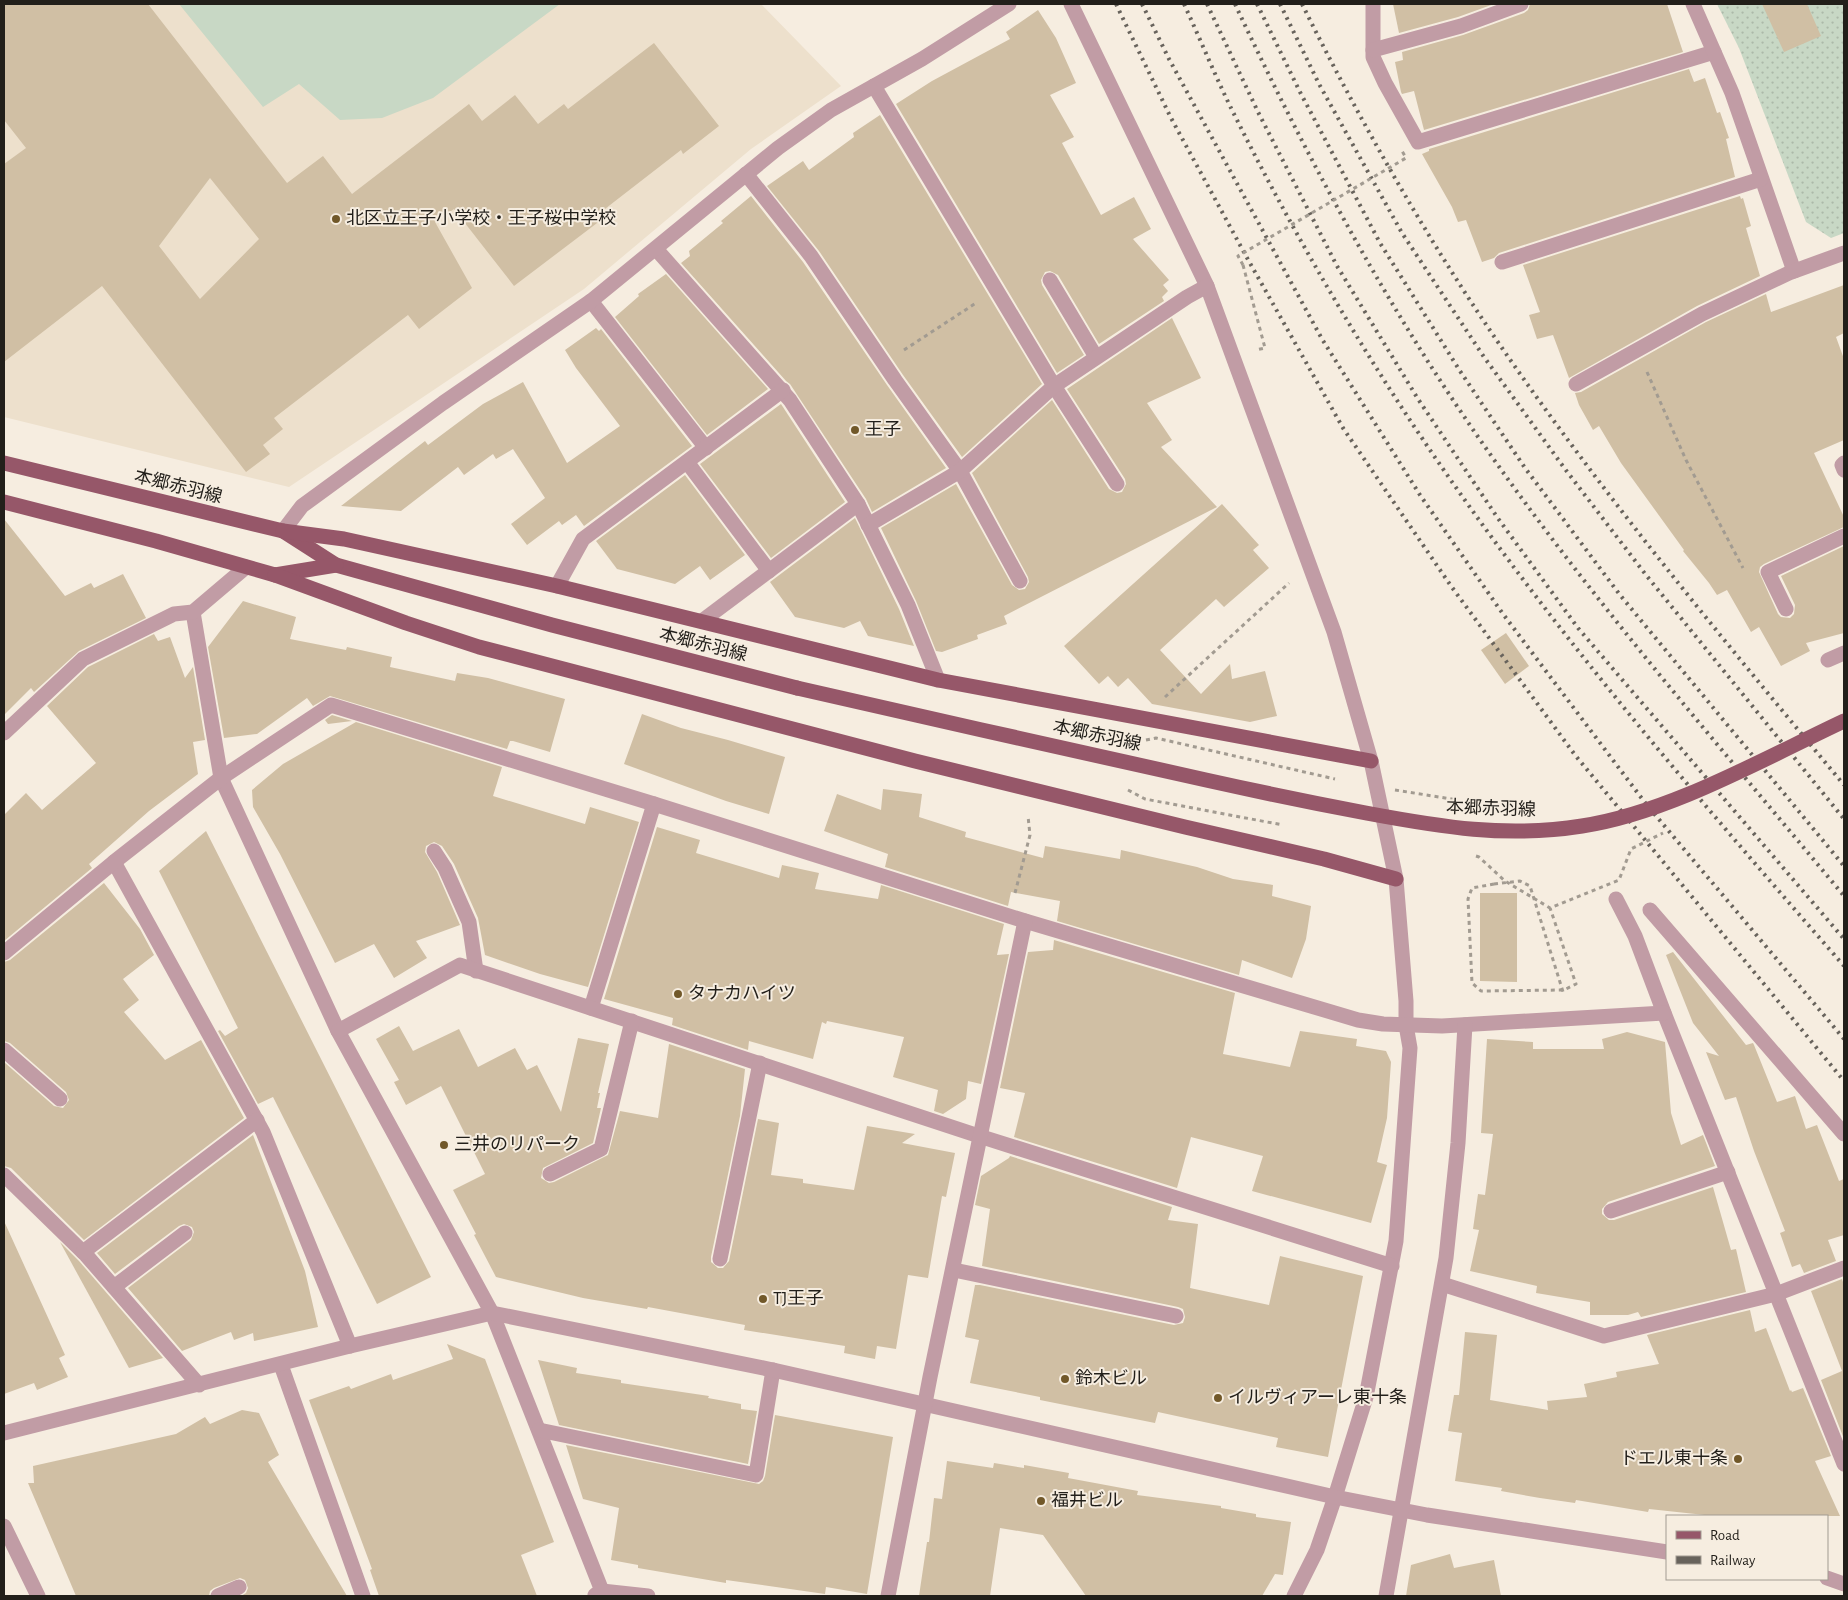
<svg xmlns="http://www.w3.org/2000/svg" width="1848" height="1600" font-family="'Alegreya Sans','Noto Sans JP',sans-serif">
<defs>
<pattern id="grass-dots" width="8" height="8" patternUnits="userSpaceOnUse" patternTransform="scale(1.25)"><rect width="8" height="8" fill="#c8d8c5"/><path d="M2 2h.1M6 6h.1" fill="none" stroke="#acb9a9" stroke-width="1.8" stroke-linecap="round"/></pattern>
</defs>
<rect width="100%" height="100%" fill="#f6ede0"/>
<!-- built -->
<path fill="#ede0cc" d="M4,4H761L841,86L751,149L584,289L289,487L4,417Z"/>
<!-- grass -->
<path fill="url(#grass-dots)" d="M1717,4H1844V233L1831,238L1806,222L1739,48Z"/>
<!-- pitch -->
<path fill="#c8d8c5" d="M179,4H560L433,98L382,118L340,120L299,84L263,107Z"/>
<!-- building -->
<g fill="#d0bfa4" fill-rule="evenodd">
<path d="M4,4H148L287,183L323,156L352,194L469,104L482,121L515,95L538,124L564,104L568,109L654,43L719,126L683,154L681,150L601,212L605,217L514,286L454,209L435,222L472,288L419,329L408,315L274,418L283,429L263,445L270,454L246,472L102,286L4,362V164L26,148L4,120ZM210,178L259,239L200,299L159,246Z"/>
<path d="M1393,4H1494L1458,17L1399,33Z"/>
<path d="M1530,4H1667L1683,52L1424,130L1414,91L1402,94L1401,92L1395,62L1403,60L1402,52L1463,35L1524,13L1528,10Z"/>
<path d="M1762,4H1807L1821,36L1784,52Z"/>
<path d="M1038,10L1056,38L1076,83L1050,95L1074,137L1062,143L1101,215L1134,197L1151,229L1133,239L1169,280L1163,285L1168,291L1162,297L1164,301L1099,344L1058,275L1050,271L1045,272L1041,280L1042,285L1084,355L1057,373L896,104L932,81L1010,39L1006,32Z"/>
<path d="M1689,69L1694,82L1705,78L1717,113L1720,112L1729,138L1726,139L1735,177L1499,253L1494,258L1482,262L1466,220L1458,222L1452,207L1422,154L1429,151V149Z"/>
<path d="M880,115L1042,384L962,457L903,375L819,251L767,186L803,161L809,170L854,137L853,133Z"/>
<path d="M751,196L803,262L887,385L946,468L872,512L866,499L790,384L786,381L681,263L690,256L689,251L723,223L721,221Z"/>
<path d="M1740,196L1741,199L1743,198L1751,226L1746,228L1760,276L1697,306L1569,378L1553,335L1537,339L1529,315L1540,312L1523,265Z"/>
<path d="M666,274L768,389L707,435L615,317L639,296L638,294Z"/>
<path d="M1844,285V333L1836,337L1844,359V440L1814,453L1844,517V527L1764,564L1760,567L1759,572L1778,614L1781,617L1790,618L1794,614L1795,605L1781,576L1844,546V633L1806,643L1810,651L1781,666L1759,627L1751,632L1727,590L1717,595L1709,583L1683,551L1684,550L1621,463L1599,426L1593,430L1579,405L1575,393L1581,392L1706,322L1766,294L1771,312Z"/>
<path d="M1172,318L1201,378L1147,403L1172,440L1161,447L1217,507L1004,616L1007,624L977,635L978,639L942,652L936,651L916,601L881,528L956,484L1012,585L1019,590L1025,589L1029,582L1028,577L972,473L1052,400L1109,489L1117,493L1122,492L1126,484L1125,479L1067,389Z"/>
<path d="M596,328L599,331L601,329L692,446L584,526L576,515L562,525L559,521L527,545L511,524L545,498L513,449L496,459L493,454L464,475L458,467L401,511L341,506L425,441L428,445L483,404L523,382L567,463L620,426L576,368L565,350Z"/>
<path d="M781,404L845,502L771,558L700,464Z"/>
<path d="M685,475L745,555L710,580L700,566L675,584L617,569L596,541Z"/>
<path d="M1222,504L1259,545L1253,550L1269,568L1224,607L1216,599L1160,650L1201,694L1230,664L1232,679L1265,671L1277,716L1250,722L1152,704L1128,678L1118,687L1108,676L1099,684L1064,646Z"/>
<path d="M855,518L899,609L914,646L868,636L860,621L844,628L795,617L770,582Z"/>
<path d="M4,519L65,596L91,583L94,588L123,574L146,618L79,651L34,692L31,688L4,715Z"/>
<path d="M243,601L296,617L290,639L346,650L347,647L392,657L390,667L455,681L457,673L488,678L565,699L550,752L513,741H510L507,749L330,696L313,706L307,698L257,734L224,738L208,647Z"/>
<path d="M1506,633L1529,666L1505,684L1481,650Z"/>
<path d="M154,634L158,641L170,637L185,678L193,667L205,740L193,742L198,774L149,811L89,864L92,868L4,941V815L26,793L42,810L96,763L47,706L88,667Z"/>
<path d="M642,714L681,728L728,740L785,757L769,814L726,801L624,764Z"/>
<path d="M332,715L352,721L328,724L325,720Z"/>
<path d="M356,722L502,767L493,796L585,824L590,807L639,822L588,987L540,974L485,955L478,918L454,864L442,846L434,842L426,846L425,852L437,872L460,925L416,941L427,958L394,978L374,944L335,963L280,854L253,807L252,790L283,764Z"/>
<path d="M883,789L922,794L919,817L966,832L965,837L1043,858L1045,846L1120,859L1121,850L1197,867L1233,879L1273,885L1272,896L1311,906L1306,939L1292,978L1242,960L1239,975L1057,921L1060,901L1011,892L1008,906L885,867L888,854L824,831L837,794L881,810Z"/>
<path d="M657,827L700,840L696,853L779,878L782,865L819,873L815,889L878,899L881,885L1004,924L997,955L1009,954L981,1084L968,1081L966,1099L943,1114L934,1111L938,1090L893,1077L904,1037L827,1021L826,1024L822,1022L813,1059L749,1041L748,1050L672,1025L673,1018L604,999Z"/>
<path d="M206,831L431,1277L377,1304L273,1097L258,1104L218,1031L220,1030L225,1036L238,1028L159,871Z"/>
<path d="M104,883L140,929L154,955L123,979L139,1000L124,1012L165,1060L201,1040L244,1118L84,1240L11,1168L4,1166V1062L54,1106L63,1108L69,1100L66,1092L10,1043L4,1041V962L10,960Z"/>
<path d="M1480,893H1517V982L1480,981Z"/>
<path d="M1054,940L1235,993L1223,1054L1290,1067L1300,1031L1357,1039L1356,1046L1386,1051L1391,1062L1387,1118L1377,1162L1387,1165L1371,1223L1252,1191L1263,1156L1191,1137L1177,1188L1014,1137L1025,1093L1000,1088L1028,952L1053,950Z"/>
<path d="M1673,952L1746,1045L1753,1043L1754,1045L1777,1102L1795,1096L1806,1129L1817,1125L1839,1181L1844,1179V1235L1828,1240L1836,1261L1804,1273L1800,1264L1792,1267L1780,1233L1785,1231L1754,1151L1736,1097L1725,1100L1706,1052L1719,1056L1693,1023L1666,955Z"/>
<path d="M399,1026L413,1051L459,1029L478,1067L515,1048L527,1070L537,1065L561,1112L578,1038L609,1044L598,1093H600L597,1108H601L593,1143L543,1168L541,1178L549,1183L554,1182L608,1155L620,1111L658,1118L669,1044L745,1069L740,1116L711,1257V1262L718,1268H723L729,1261L758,1119L779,1123L771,1175L803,1179V1183L854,1190L867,1126L915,1134L902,1143L955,1153L946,1197L942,1196L928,1278L908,1275L896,1349L877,1346L875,1359L844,1353L845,1346L744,1330L745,1325L648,1307L647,1309L583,1298L496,1277L474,1235L476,1234L453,1190L485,1174L441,1086L406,1105L394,1082L399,1080L376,1039Z"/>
<path d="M1627,1032L1665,1042L1671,1113L1681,1145L1703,1135L1715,1166L1608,1202L1602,1209V1214L1609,1220H1614L1713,1187L1731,1250L1736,1249L1746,1292L1641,1317L1638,1312L1628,1315H1590V1302L1536,1293L1537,1286L1470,1271L1479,1230L1473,1229L1478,1194L1485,1195L1493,1134L1481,1133L1487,1039L1533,1042V1049H1604L1602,1039Z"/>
<path d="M253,1135L305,1271L318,1327L254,1341L253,1333L234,1340L231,1332L182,1351L128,1288L191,1240L194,1232L192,1227L184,1224L179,1226L115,1274L97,1253Z"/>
<path d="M1010,1156L1172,1207L1168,1220L1198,1224L1190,1288L1269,1305L1280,1256L1363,1276L1328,1457L1276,1447L1278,1438L1158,1412L1155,1423L1040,1400V1397L970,1383L979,1340L965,1337L975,1285H980L1174,1325L1183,1323L1185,1317L1183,1309L1178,1307L982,1266L990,1209L975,1205L981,1176L1009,1158Z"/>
<path d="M4,1221L65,1355L59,1358L68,1377L37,1390L34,1383L4,1394Z"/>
<path d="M60,1242L79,1261L163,1358L129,1368Z"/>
<path d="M1842,1279L1844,1285V1439L1821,1380L1842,1371L1811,1291Z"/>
<path d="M1750,1310L1755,1332L1766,1328L1790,1391L1791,1390L1792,1392L1803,1388L1831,1456L1815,1461L1840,1516H1714L1649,1509L1648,1512L1576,1500L1575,1503L1540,1498L1501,1491L1502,1488L1455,1481L1462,1433L1448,1431L1454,1395H1459L1465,1332L1497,1335L1490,1400L1548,1410L1547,1401L1587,1397L1584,1384L1617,1377L1616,1372L1659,1364L1647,1335Z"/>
<path d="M447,1344L485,1359L554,1542L521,1555L537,1596H379L370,1570L372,1569L309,1400L349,1386L351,1389L391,1374L393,1380L453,1359Z"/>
<path d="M538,1360L577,1368L576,1373L621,1380V1383L709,1396L708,1398L741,1404V1409L757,1411L748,1464L559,1425Z"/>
<path d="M242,1410L259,1413L279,1455L268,1462L347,1596H241L246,1593L248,1588L245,1580L240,1578L214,1588L210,1591L209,1596H76L28,1483H34L33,1466L176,1434L205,1417L210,1424Z"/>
<path d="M775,1415L893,1437L867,1594L826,1587L825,1594L726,1580V1583L638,1568V1565L611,1560L619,1508L583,1499L566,1445L759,1484L763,1481L765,1476Z"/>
<path d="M947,1461L993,1468L994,1463L1024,1468V1465L1069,1473L1068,1478L1138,1491L1137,1495L1221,1506V1508L1256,1514V1517L1291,1522L1283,1575L1275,1574L1262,1596H1086L1043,1535L1000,1528L990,1596H919L927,1542H929L934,1498L942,1499Z"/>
<path d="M1450,1554L1454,1568L1494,1560L1501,1596H1406L1411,1565Z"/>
</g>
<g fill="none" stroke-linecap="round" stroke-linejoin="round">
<!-- path -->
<g stroke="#a29b91" stroke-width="3" stroke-dasharray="4 4" stroke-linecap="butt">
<path d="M1243,265L1265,348L1256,350"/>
<path d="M904,350L976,303"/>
<path d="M1647,372L1686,460L1743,568"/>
<path d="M1165,697L1289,583"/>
<path d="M1494,884L1520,881L1530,886L1564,995"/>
<path d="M1015,893L1030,835L1028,816"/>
</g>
<!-- minor -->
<g stroke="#c19ca5" stroke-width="15">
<path d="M1071,4L1207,286L1334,632L1371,761L1396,879L1406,1001V1025L1410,1048L1396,1241L1366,1397L1335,1497L1317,1550L1294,1596"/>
<path d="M1373,4V57L1385,83L1418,142L1714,52"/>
<path d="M1693,4L1732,93L1794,271"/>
<path d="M1373,50L1461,26L1521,4"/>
<path d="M874,86L1054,386L1117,484"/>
<path d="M746,174L811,256L895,380L960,471L1020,581"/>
<path d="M656,249L790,400L858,504L908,605L938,680"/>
<path d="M1502,262L1761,179"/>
<path d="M1050,280L1096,357"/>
<path d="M591,301L706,448"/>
<path d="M1576,384L1702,314L1789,273L1844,253"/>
<path d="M687,462L769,571"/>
<path d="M1844,463L1842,465L1844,470"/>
<path d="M868,525L960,471L1054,386L1187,297L1207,286"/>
<path d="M283,531L302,506L443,403L591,301L778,148L831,110L922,59L1009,4"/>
<path d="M557,586L583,539L783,390"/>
<path d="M1786,609L1768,572L1844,536"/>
<path d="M193,612L221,778L338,1031L492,1313L604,1596"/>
<path d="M702,621L858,504"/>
<path d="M1828,660L1844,653"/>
<path d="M4,733L83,659L174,614L193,612L246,567"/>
<path d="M434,851L445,868L469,922L476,971"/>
<path d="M114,862L263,1132L350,1346"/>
<path d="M1616,899L1635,936L1664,1013L1844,1464"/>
<path d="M1650,910L1844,1134"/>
<path d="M4,953L114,862L221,778L331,705L654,804L1025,921L1358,1020L1383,1024L1442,1026L1664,1013"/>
<path d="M591,1008L654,804"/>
<path d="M338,1031L460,965L979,1136L1392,1266"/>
<path d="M4,1050L60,1099"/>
<path d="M550,1174L601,1149L632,1021"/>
<path d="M4,1175L86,1255L199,1385"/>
<path d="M1611,1211L1728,1172"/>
<path d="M83,1252L257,1120"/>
<path d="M720,1259L760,1063"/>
<path d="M954,1270L1176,1316"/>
<path d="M1442,1284L1604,1336L1776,1294L1844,1268"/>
<path d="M114,1287L185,1233"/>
<path d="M281,1365L363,1596"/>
<path d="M539,1430L756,1475L773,1370"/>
<path d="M4,1433L350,1346L492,1313L773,1370L1335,1497L1427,1515L1667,1552"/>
<path d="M4,1526L38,1596"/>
<path d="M1827,1578L1844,1584"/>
<path d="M595,1595L602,1591L648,1596"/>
<path d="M218,1596L239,1587"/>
<path d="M888,1596L930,1377L1025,921"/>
<path d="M1386,1596L1446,1258L1458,1143L1465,1025"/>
</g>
<!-- major -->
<g stroke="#965769" stroke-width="15">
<path d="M4,463L283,531L336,565L552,625L797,688"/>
<path d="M4,502L156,541L275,575L336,565"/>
<path d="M283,531L344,539L557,586L938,680L1371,761"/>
<path d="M275,575L406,623L479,647L915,761L1185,827L1324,859L1396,879"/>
</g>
<!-- rail -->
<g stroke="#68635c" stroke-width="4" stroke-dasharray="2.5 5" stroke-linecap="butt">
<path d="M1116,4L1171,118L1246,256L1343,428L1451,586L1575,755L1844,1081"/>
<path d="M1142,4L1169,59L1322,339L1420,495L1503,614L1646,804L1844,1039"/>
<path d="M1184,4C1202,43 1218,83 1238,122C1287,220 1342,316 1402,408C1532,607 1688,787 1844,966"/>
<path d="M1207,4L1258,112L1337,266L1418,399L1497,517L1578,628L1844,939"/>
<path d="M1235,4C1300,143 1373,281 1459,409C1574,580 1712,737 1844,896"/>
<path d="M1257,4L1300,92L1380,243L1460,371L1525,468L1620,595L1844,866"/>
<path d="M1280,4L1319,84L1402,233L1484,357L1565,469L1646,575L1844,819"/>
<path d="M1302,4C1361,123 1427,239 1502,348C1607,500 1726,643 1844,785"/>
</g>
<!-- path-bridge -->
<g stroke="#a29b91" stroke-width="3" stroke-dasharray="4 4" stroke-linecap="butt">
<path d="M1243,265L1238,256L1406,158L1401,149"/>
<path d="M1146,740L1156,738L1335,779"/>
<path d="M1128,790L1145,799L1283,825"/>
<path d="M1395,790L1458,800"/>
<path d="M1476,856L1479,857L1505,881L1550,908L1619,880L1631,849L1663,833"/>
<path d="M1494,884L1472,888L1468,899L1472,983L1481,991L1564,990L1576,984L1550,908"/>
</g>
<!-- major-bridge -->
<path stroke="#965769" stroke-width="15" d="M797,688C933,719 1070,750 1206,780C1260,792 1313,803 1366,813C1441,827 1506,838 1582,826C1669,813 1765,758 1844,721"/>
</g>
<!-- markers -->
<g fill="#715829" stroke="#f6ede0" stroke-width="2">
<circle cx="336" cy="219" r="5"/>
<circle cx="855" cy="430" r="5"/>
<circle cx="678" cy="994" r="5"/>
<circle cx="444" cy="1145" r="5"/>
<circle cx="763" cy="1299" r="5"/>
<circle cx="1065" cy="1379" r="5"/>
<circle cx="1218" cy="1398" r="5"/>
<circle cx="1738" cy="1459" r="5"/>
<circle cx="1041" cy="1501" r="5"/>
</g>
<g text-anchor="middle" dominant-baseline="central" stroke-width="4" stroke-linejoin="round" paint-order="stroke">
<!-- poi labels -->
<g font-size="18" fill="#221f1a" stroke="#f6ede0" text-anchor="start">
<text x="346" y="219">北区立王子小学校・王子桜中学校</text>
<text x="865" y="430">王子</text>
<text x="688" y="994">タナカハイツ</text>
<text x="454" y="1145">三井のリパーク</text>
<text x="773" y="1299">TJ王子</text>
<text x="1075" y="1379">鈴木ビル</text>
<text x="1228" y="1398">イルヴィアーレ東十条</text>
<text x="1728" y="1459" text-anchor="end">ドエル東十条</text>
<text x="1051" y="1501">福井ビル</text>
</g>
<!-- street labels -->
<g font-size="18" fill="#221f1a" stroke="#f6ede0">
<text transform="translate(178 487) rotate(14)">本郷赤羽線</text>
<text transform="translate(703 645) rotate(14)">本郷赤羽線</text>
<text transform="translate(1097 736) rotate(12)">本郷赤羽線</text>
<text transform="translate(1491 809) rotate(2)">本郷赤羽線</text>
</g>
</g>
<!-- border -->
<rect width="1848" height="1600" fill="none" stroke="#221f1a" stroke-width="10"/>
<!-- legend -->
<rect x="1666" y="1515" width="162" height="65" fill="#f6ede0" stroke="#a19b91"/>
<rect x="1676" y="1531" width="25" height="8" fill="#965769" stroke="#a19b91"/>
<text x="1710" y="1540" font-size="15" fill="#221f1a">Road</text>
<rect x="1676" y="1556" width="25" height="8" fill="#68635c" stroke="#a19b91"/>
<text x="1710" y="1565" font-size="15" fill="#221f1a">Railway</text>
</svg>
